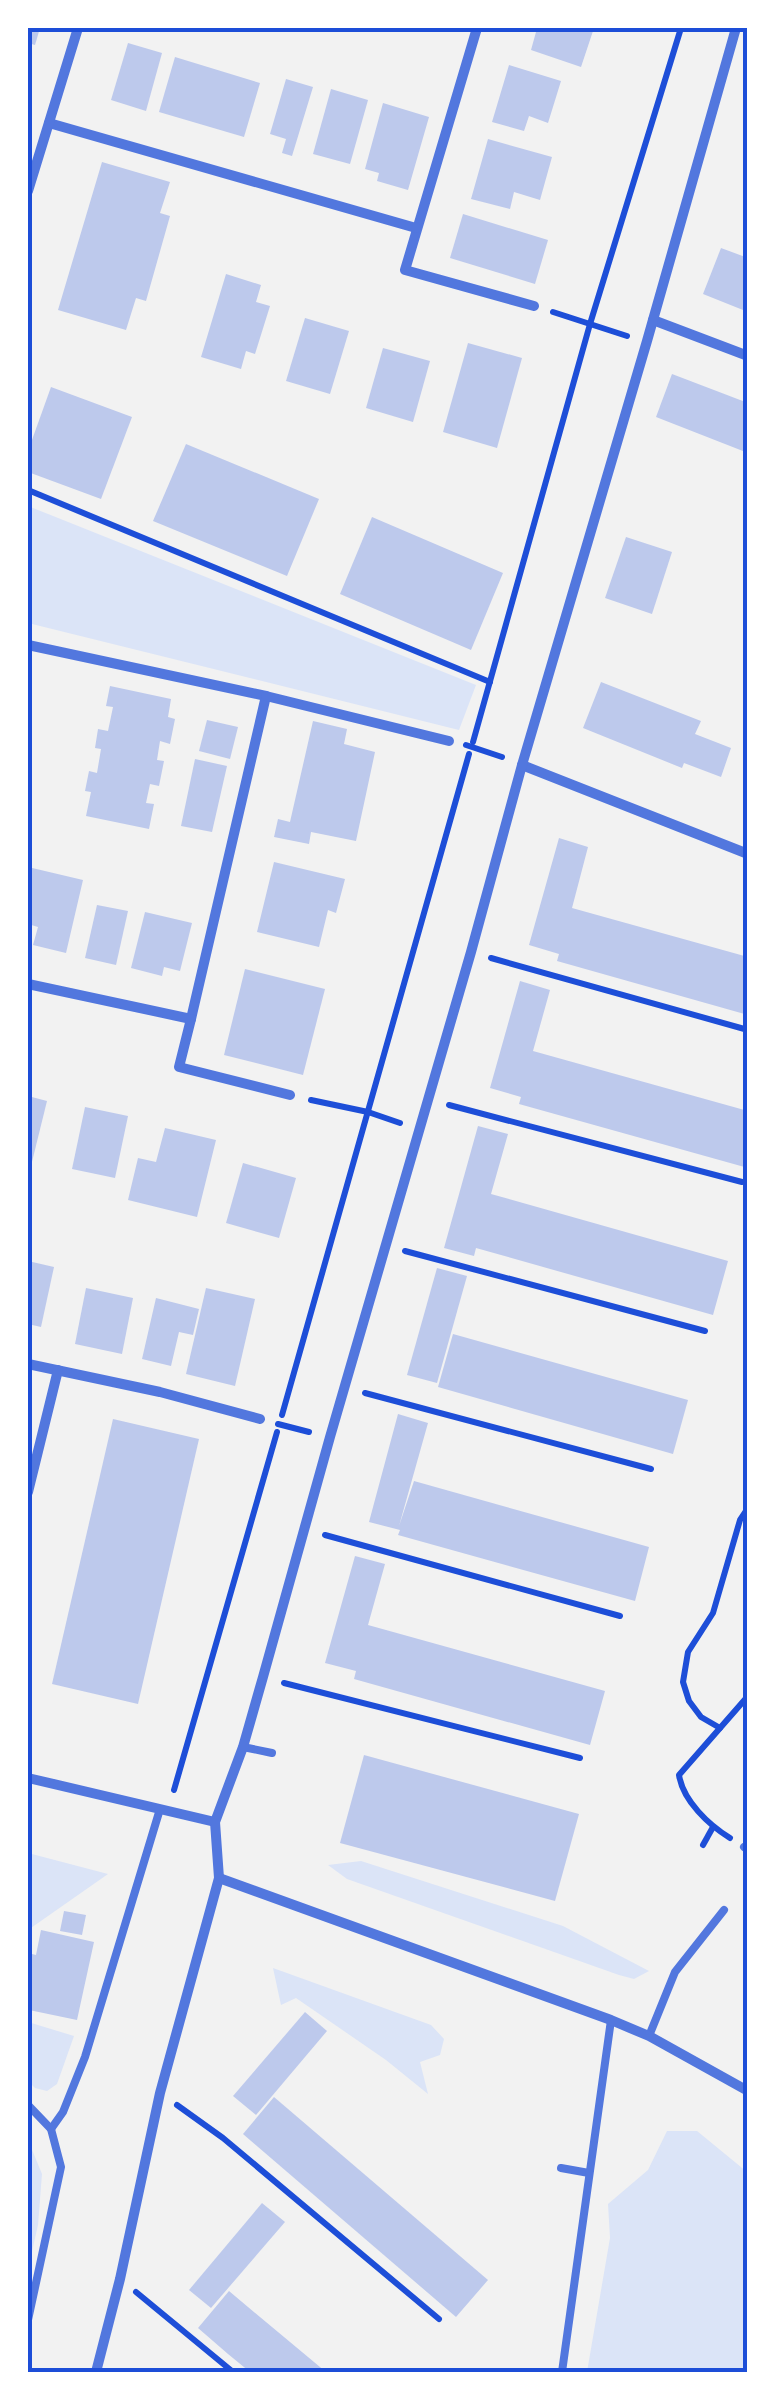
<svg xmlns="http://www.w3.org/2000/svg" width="775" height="2400" font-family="Figtree,sans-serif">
<rect width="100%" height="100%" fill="#f2f2f2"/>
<!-- green -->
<g fill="#dbe4f7">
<path d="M28,506L476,685L459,730L28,623Z"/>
<path d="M28,1853L108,1874L28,1930Z"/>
<path d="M361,1861L563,1926L649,1971L634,1979L619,1975L347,1879L328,1865Z"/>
<path d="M273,1968L431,2025L444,2039L440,2055L420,2062L428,2094L386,2060L296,1998L281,2005Z"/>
<path d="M28,2022L74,2036L57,2084L47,2091L35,2088L28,2081Z"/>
<path d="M667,2131H697L747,2172V2366L742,2372H587L610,2238L608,2204L648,2170Z"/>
<path d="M28,2140L42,2174L38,2225L28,2269Z"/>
</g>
<!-- building -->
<g fill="#bdc9ec">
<path d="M28,28H40L35,45L28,43Z"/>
<path d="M522,28H594L581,67L531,50L536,32Z"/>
<path d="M128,43L162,53L146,111L111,100Z"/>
<path d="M175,57L260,83L244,137L159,112Z"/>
<path d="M509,65L561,81L548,123L529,116L524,131L492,122Z"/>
<path d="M286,79L313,87L292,156L282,153L286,139L270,134Z"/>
<path d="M331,89L368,100L350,164L313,154Z"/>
<path d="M383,103L429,117L408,190L377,181L379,173L365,169Z"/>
<path d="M488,139L552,157L540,200L514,192L510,209L471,199Z"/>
<path d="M102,162L170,182L160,213L170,216L146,301L136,298L126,330L58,310Z"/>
<path d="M463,214L548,240L535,284L450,258Z"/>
<path d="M721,248L748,258V312L703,294Z"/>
<path d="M226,274L261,285L256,302L270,306L255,354L246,351L241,369L201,357Z"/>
<path d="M305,318L349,331L330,394L286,381Z"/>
<path d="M468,343L522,358L497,448L443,432Z"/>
<path d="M383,348L430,361L413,422L366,408Z"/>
<path d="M672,374L748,403V453L656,417Z"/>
<path d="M51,387L132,417L101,499L28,472V451Z"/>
<path d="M186,444L319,499L287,576L153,521Z"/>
<path d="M372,517L503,573L471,650L340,594Z"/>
<path d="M626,537L672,552L652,614L605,598Z"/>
<path d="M601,682L701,721L695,734L731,748L721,777L684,763L682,768L583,728Z"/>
<path d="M110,686L171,699L168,717L175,719L170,744L160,741L157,760L164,761L159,786L150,784L146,803L154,804L149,829L86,816L91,792L85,791L89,771L97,773L101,749L95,748L98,729L108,731L113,707L106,706Z"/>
<path d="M207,720L238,727L230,759L199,751Z"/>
<path d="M313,721L347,729L344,744L375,752L356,841L311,832L309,844L274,837L278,819L290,822Z"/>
<path d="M195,759L227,766L212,832L181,826Z"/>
<path d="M559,838L588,847L572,908L748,957V1015L557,961L559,954L529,945Z"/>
<path d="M274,862L345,879L336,913L328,910L319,947L257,932Z"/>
<path d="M28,867L83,880L66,953L33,945L38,927L28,924Z"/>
<path d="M97,905L128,911L116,965L85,958Z"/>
<path d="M145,912L192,923L180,971L164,967L162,976L131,968Z"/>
<path d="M245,969L325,989L303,1075L224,1055Z"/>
<path d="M520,981L550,990L533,1051L748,1111V1168L519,1104L521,1097L490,1088Z"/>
<path d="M28,1096L47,1101L29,1174L28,1173Z"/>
<path d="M85,1107L128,1116L115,1178L72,1169Z"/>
<path d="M478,1126L508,1134L491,1194L728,1261L713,1315L476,1248L474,1256L444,1248Z"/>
<path d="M165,1128L216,1140L197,1217L128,1200L138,1158L156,1162Z"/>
<path d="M243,1163L296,1178L279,1238L226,1223Z"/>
<path d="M28,1261L54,1267L41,1327L28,1324Z"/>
<path d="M437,1268L467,1276L437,1383L407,1375Z"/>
<path d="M86,1288L133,1298L122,1354L75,1344Z"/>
<path d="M206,1288L255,1299L235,1386L186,1374Z"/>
<path d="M156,1298L199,1309L193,1335L179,1332L171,1366L142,1359Z"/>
<path d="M453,1334L688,1400L673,1454L438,1387Z"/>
<path d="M398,1414L428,1423L399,1526L414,1481L649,1547L635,1601L398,1535L400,1530L369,1522Z"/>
<path d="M113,1419L199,1439L138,1704L52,1684Z"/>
<path d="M355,1556L385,1564L368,1625L605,1691L590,1745L354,1679L356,1671L325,1663Z"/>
<path d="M364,1755L579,1814L555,1901L340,1843Z"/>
<path d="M64,1911L86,1915L82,1935L60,1931Z"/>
<path d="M41,1930L94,1942L77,2020L29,2010L32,1994L28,1993V1953L36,1955Z"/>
<path d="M305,2012L327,2031L256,2115L233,2096Z"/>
<path d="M274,2097L488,2280L456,2317L243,2134Z"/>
<path d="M262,2203L285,2222L211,2308L189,2290Z"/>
<path d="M229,2291L260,2317L326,2372H250L228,2354L198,2328Z"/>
</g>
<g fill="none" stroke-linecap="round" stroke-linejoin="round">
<!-- path -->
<g stroke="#1d4ed8" stroke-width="6">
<path d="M553,312L627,336"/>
<path d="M28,490L490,682"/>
<path d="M473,742L590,324L681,28"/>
<path d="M466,745L502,757"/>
<path d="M491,958L748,1030"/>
<path d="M311,1100L368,1112L400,1123"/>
<path d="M449,1105L742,1182"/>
<path d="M405,1251L705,1331"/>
<path d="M365,1393L651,1469"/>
<path d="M282,1415L469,754"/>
<path d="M278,1424L309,1432"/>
<path d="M325,1535L620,1616"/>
<path d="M284,1683L580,1758"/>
<path d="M720,1728L701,1717L689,1701L683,1682L688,1652L713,1613L740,1520L748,1508"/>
<path d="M174,1790L277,1432"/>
<path d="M730,1838C709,1825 683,1801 679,1775L748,1696"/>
<path d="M703,1845L713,1827"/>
<path d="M177,2105L223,2138L439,2319"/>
<path d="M136,2292L233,2372"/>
</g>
<!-- service -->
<g stroke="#5277de" stroke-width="8">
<path d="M243,1747L272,1753"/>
<path d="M744,1847L748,1850"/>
<path d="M649,2036L675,1972L724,1910"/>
<path d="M28,2105L51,2129L61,2167L28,2320"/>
<path d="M51,2129L63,2112L85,2057L160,1809"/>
<path d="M561,2168L589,2173"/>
<path d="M562,2372L611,2020"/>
</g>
<!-- minor -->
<g stroke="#5277de" stroke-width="10">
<path d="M477,28L405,270L534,306"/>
<path d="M49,123L416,228"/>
<path d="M28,191L78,28"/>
<path d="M653,320L748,356"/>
<path d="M28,645L266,696L191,1019L28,984"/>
<path d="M266,696L449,741"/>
<path d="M522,765L748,854"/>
<path d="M191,1019L179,1067L290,1095"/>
<path d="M28,1364L160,1392L260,1419"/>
<path d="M28,1492L58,1370"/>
<path d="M28,1778L215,1822"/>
<path d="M219,1878L611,2020L649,2036L748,2091"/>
<path d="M96,2372L120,2279L160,2093L219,1878L215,1822L243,1747L263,1677L330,1437L471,952L522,765L647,341L736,28"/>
</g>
</g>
<!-- border -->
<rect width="775" height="2400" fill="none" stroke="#ffffff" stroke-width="60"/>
<rect x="30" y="30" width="715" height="2340" fill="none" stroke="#1d4ed8" stroke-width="4"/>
</svg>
